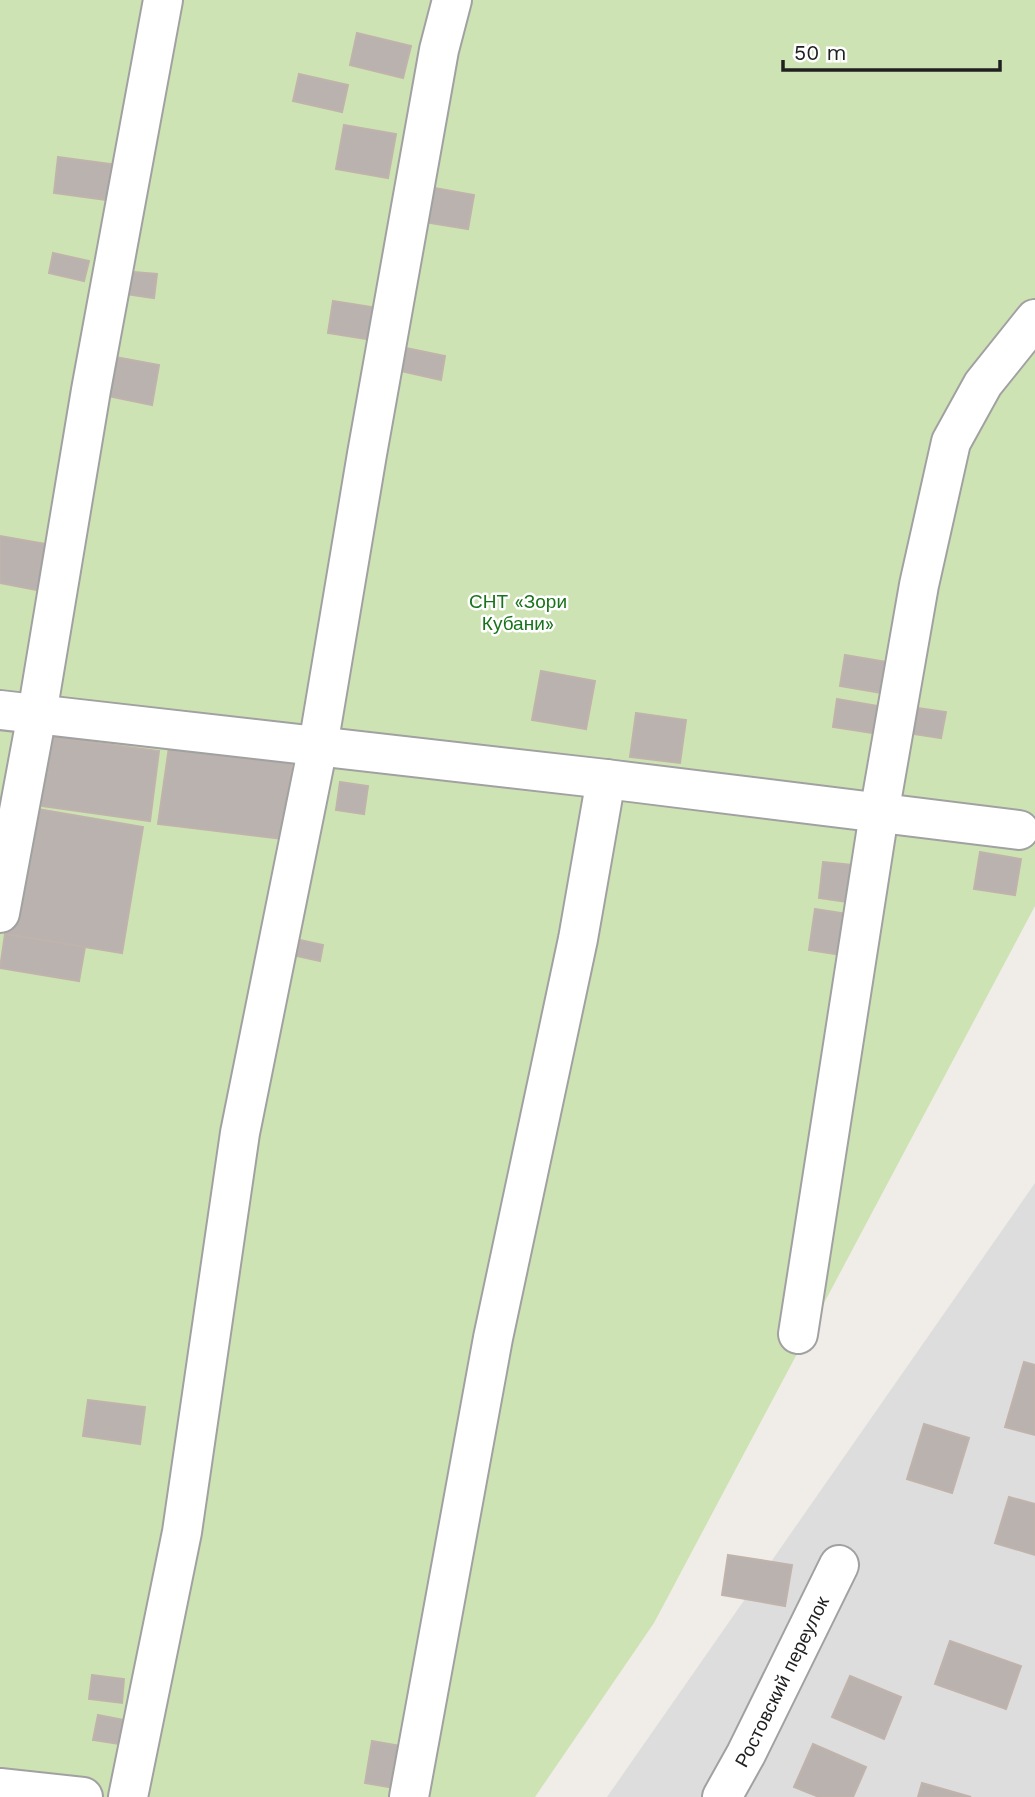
<svg xmlns="http://www.w3.org/2000/svg" width="1035" height="1797" font-family="'Work Sans',sans-serif">
<rect width="100%" height="100%" fill="#f0ede8"/>
<!-- residential -->
<path fill="#dedddd" d="M1035,1183V1797H607Z"/>
<!-- grass -->
<path fill="#cee3b4" d="M0,0H1035V906L654,1623L535,1797H0Z"/>
<!-- building -->
<g fill="#b9b2ae" stroke="#c0b3ac" stroke-width="2">
<path d="M357,33L411,46L403,78L350,65Z"/>
<path d="M299,74L348,85L342,112L293,101Z"/>
<path d="M344,125L396,134L388,178L336,169Z"/>
<path d="M58,157L111,164L107,200L54,193Z"/>
<path d="M429,187L474,195L468,229L424,222Z"/>
<path d="M53,253L89,261L84,281L49,273Z"/>
<path d="M121,271L157,274L154,298L118,293Z"/>
<path d="M333,301L378,308L373,340L328,333Z"/>
<path d="M406,348L445,356L441,380L401,371Z"/>
<path d="M110,356L159,365L152,405L103,395Z"/>
<path d="M0,536L46,544L37,590L0,583Z"/>
<path d="M845,655L887,662L882,693L840,686Z"/>
<path d="M541,671L595,681L586,729L532,720Z"/>
<path d="M837,699L878,706L873,733L833,727Z"/>
<path d="M911,707L946,712L941,738L907,733Z"/>
<path d="M636,713L686,720L680,763L630,757Z"/>
<path d="M44,736L159,751L150,821L34,805Z"/>
<path d="M169,747L292,763L282,839L158,824Z"/>
<path d="M340,782L368,786L364,814L336,810Z"/>
<path d="M26,807L143,827L122,953L5,934Z"/>
<path d="M980,852L1021,859L1015,895L974,889Z"/>
<path d="M823,862L852,865L848,902L819,898Z"/>
<path d="M815,909L848,914L842,955L809,950Z"/>
<path d="M5,934L85,947L79,981L0,968Z"/>
<path d="M300,940L323,945L320,961L297,956Z"/>
<path d="M1024,1362L1035,1365V1435L1005,1427Z"/>
<path d="M88,1400L145,1407L140,1444L83,1436Z"/>
<path d="M924,1424L969,1438L952,1493L907,1479Z"/>
<path d="M1009,1497L1035,1504V1555L995,1543Z"/>
<path d="M728,1555L792,1565L785,1606L722,1595Z"/>
<path d="M950,1641L1021,1666L1006,1709L935,1684Z"/>
<path d="M92,1675L124,1679L122,1703L89,1699Z"/>
<path d="M850,1676L901,1697L884,1739L832,1717Z"/>
<path d="M98,1715L124,1720L120,1744L93,1740Z"/>
<path d="M372,1741L401,1746L395,1788L365,1783Z"/>
<path d="M813,1744L866,1767L853,1797H819L794,1787Z"/>
<path d="M922,1783L971,1797H918Z"/>
</g>
<g fill="none" stroke-linecap="round" stroke-linejoin="round">
<defs>
<g id="minor">
<path d="M0,710L606,779L1019,830"/>
<path d="M0,913L37,714L91,390L163,0"/>
<path d="M798,1334L879,814L919,585L951,442L983,384L1035,319"/>
<path d="M0,1788L83,1797"/>
<path d="M128,1797L182,1532L240,1133L318,746L367,454L439,50L452,0"/>
<path d="M409,1797L493,1338L578,939L606,779"/>
<path id="s1" d="M722,1797L746,1754L839,1565"/>
</g>
</defs>
<!-- minor casing -->
<use href="#minor" stroke="#a1a1a1" stroke-width="42"/>
<!-- minor -->
<use href="#minor" stroke="#fff" stroke-width="38"/>
</g>
<g text-anchor="middle" dominant-baseline="central" stroke-width="5" stroke-linejoin="round" paint-order="stroke">
<!-- park labels -->
<g font-size="19" fill="#19731b" stroke="#fff">
<text x="518" y="601">СНТ «Зори<tspan x="518" dy="22">Кубани»</tspan></text>
</g>
<!-- street labels -->
<g font-size="19" fill="#202020" stroke="#fff">
<text stroke="none"><textPath href="#s1" startOffset="130">Ростовский переулок</textPath></text>
</g>
</g>
<!-- scale -->
<path d="M783 60v10h217v-10" fill="none" stroke="#202020" stroke-width="3.5"/>
<text x="794" y="60" font-size="21" fill="#202020" stroke="#ffffff" stroke-width="5" paint-order="stroke">50 m</text>
</svg>
